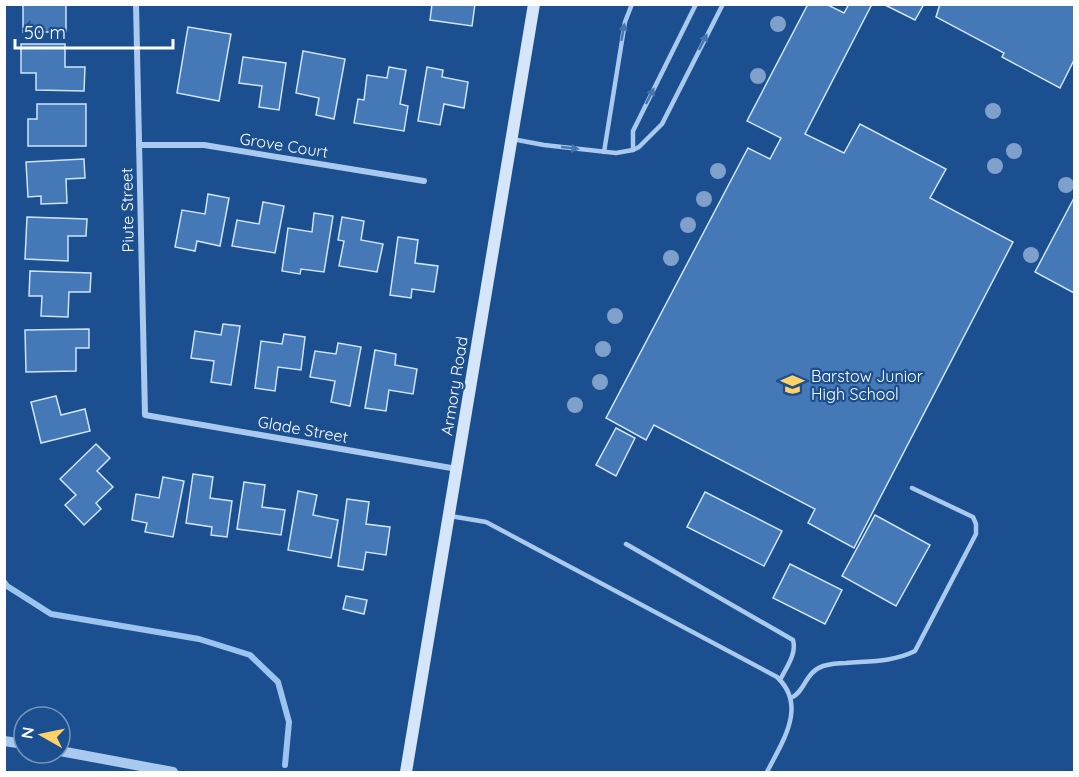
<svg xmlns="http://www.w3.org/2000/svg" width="1079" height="777" font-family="Quicksand,sans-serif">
<rect width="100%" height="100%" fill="#1b4f8f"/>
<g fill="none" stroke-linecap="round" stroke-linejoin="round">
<!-- stream -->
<path stroke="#9cc4f0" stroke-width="6" d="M4,582L7,586L51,614L199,639L250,655L278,682L289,722L285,765"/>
</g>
<!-- building -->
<g fill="#4478b7" stroke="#cfe3fa" stroke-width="1.5">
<path d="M23,4H82V5H66V32H23Z"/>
<path d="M432,4H475L472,26L430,20Z"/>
<path d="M808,4H826L844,13L849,4H872L805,134L844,153L860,124L946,169L930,198L1013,242L854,548L808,523L815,509L654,425L646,440L606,418L748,148L770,159L781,138L747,121Z"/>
<path d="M883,4H924L915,20Z"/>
<path d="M940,4H1074V60L1060,88L1002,57L1004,53L936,17Z"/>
<path d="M188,27L231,34L219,101L177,93Z"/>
<path d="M21,44H65V67H85L84,91L36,90V73H21Z"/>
<path d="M303,51L345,59L334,119L316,115L319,98L296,93Z"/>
<path d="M243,57L286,63L279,110L259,107L262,86L239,83Z"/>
<path d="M389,67L406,70L400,104L408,106L404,131L354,123L358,99L364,100L367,75L387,78Z"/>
<path d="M427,67L443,70L442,77L468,82L464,108L444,104L440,125L418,121Z"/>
<path d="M37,104H86V146H28V119H37Z"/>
<path d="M84,159L85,178L66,179L67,203L41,204V196L28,197L26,162Z"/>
<path d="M208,194L229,198L220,246L197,241L195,251L175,247L182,210L205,214Z"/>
<path d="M1074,198V293L1035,272Z"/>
<path d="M263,202L284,206L275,253L232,246L237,220L259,224Z"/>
<path d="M314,213L333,216L324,272L301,269L300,274L282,271L288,228L312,232Z"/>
<path d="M27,217L87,219L86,236H68V261L25,259Z"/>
<path d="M342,217L364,221L361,240L383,244L377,272L339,266L344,241L338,240Z"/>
<path d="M398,237L418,240L415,263L438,266L434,292L412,289L411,298L390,295Z"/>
<path d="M30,271L91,273L90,292H69L68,317L41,316L42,296H29Z"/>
<path d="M223,324L240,326L231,385L211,382L214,361L191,358L195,331L221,335Z"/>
<path d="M89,329V348H76V371L26,372L25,330Z"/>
<path d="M284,334L305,337L301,370L278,367L275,391L255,388L261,341L282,344Z"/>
<path d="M338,343L361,347L350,406L331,402L335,381L310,377L315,351L336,354Z"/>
<path d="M375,350L396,354L395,365L417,369L413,394L389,390L386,411L365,408Z"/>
<path d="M56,396L61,415L85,409L90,431L41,443L31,402Z"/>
<path d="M616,428L635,438L616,476L596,465Z"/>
<path d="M96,444L110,458L97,471L113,487L96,503L101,509L84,525L65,505L76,495L60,479Z"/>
<path d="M193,474L213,477L210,498L232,501L227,537L211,535L212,527L186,523Z"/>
<path d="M163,477L184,481L173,537L145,532L147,523L132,520L136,494L159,498Z"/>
<path d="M244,482L265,485L262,507L285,510L281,535L237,529Z"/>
<path d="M298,491L317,495L313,515L338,520L331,558L288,550Z"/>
<path d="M705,492L782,531L764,566L687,527Z"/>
<path d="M347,499L369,502L366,524L390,527L386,555L366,552L363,570L338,566Z"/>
<path d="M875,515L930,545L896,606L842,576Z"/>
<path d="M790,564L842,590L825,624L773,598Z"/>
<path d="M346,596L367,600L364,614L343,609Z"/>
</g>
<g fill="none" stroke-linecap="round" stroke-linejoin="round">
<!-- service -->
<g stroke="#a9c9ee" stroke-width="4.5">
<path d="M512,139L544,145L616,153L633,150L639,147L662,124L723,4"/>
<path d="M633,150V131L696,4"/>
<path d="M604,152L625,22L632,4"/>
<path d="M450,516L486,522L777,677C808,706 782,742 767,772"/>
<path d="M626,544L793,640C797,654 786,668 780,680"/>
<path d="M791,698C805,692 805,672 823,666C830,664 839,663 846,663C870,661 893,662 915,651L976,534V524L973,517L912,488"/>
</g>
<!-- minor -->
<g stroke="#a9c9ee" stroke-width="6">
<path d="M136,4L145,415L457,469"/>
<path d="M139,145H204L424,181"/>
</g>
<!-- tertiary -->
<g stroke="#a9c9ee" stroke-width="10">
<path d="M4,741L24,744"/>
<path d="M60,751L173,772"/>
</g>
<!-- secondary -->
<path stroke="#d6e6fa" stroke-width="12" d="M406,772L534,4"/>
</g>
<!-- trees -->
<g fill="#7ea0ca">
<circle cx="778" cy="24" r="8"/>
<circle cx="758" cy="76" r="8"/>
<circle cx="993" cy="111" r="8"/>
<circle cx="1014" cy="151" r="8"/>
<circle cx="995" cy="166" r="8"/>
<circle cx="718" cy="171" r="8"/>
<circle cx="1066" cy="185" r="8"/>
<circle cx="704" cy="199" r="8"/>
<circle cx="688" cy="225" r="8"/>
<circle cx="1031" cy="255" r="8"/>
<circle cx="671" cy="258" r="8"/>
<circle cx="615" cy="316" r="8"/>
<circle cx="603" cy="349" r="8"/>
<circle cx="600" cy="382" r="8"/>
<circle cx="575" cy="405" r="8"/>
</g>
<!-- one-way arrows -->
<defs><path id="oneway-solid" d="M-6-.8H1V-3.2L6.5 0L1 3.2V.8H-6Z" transform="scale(1.5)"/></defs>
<g fill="#4674ac">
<use href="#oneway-solid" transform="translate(623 32) rotate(-80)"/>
<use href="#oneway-solid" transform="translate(703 42) rotate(-63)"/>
<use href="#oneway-solid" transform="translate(650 96) rotate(-63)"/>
<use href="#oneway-solid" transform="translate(570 148) rotate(7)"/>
</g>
<!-- icons -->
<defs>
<symbol id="school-bare" viewBox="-9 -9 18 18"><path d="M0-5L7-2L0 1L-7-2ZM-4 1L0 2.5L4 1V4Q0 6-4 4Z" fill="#ffd166" stroke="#1b4f8f" stroke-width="2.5" paint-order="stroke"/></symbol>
</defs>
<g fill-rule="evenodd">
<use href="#school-bare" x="776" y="368" width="33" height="33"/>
</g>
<g text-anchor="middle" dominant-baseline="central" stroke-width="4.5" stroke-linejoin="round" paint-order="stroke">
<!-- street labels -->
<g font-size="16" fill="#fff" stroke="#1b4f8f">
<text transform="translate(284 145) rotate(9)">Grove Court</text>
<text transform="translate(127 210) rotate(-91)">Piute Street</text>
<text transform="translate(454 386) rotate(-81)">Armory Road</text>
<text transform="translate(303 429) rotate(10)">Glade Street</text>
</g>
<!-- poi labels -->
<g font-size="16" fill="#fff" stroke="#1b4f8f" text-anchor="start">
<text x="811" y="376">Barstow Junior<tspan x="811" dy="18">High School</tspan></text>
</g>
</g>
<!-- border -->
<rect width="1079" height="777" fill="none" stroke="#ffffff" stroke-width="12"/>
<!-- north arrow -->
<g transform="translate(42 735) rotate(279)"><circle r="28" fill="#1b4f8f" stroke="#7695bc" stroke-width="1.5"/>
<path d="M0-4.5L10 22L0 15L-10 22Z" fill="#ffd166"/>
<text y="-9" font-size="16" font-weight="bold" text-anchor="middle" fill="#ffffff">N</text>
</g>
<!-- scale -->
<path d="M15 39v9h158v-9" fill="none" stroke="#ffffff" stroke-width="3"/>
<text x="24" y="39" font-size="18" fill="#ffffff" stroke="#1b4f8f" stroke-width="4.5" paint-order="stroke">50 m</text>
</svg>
